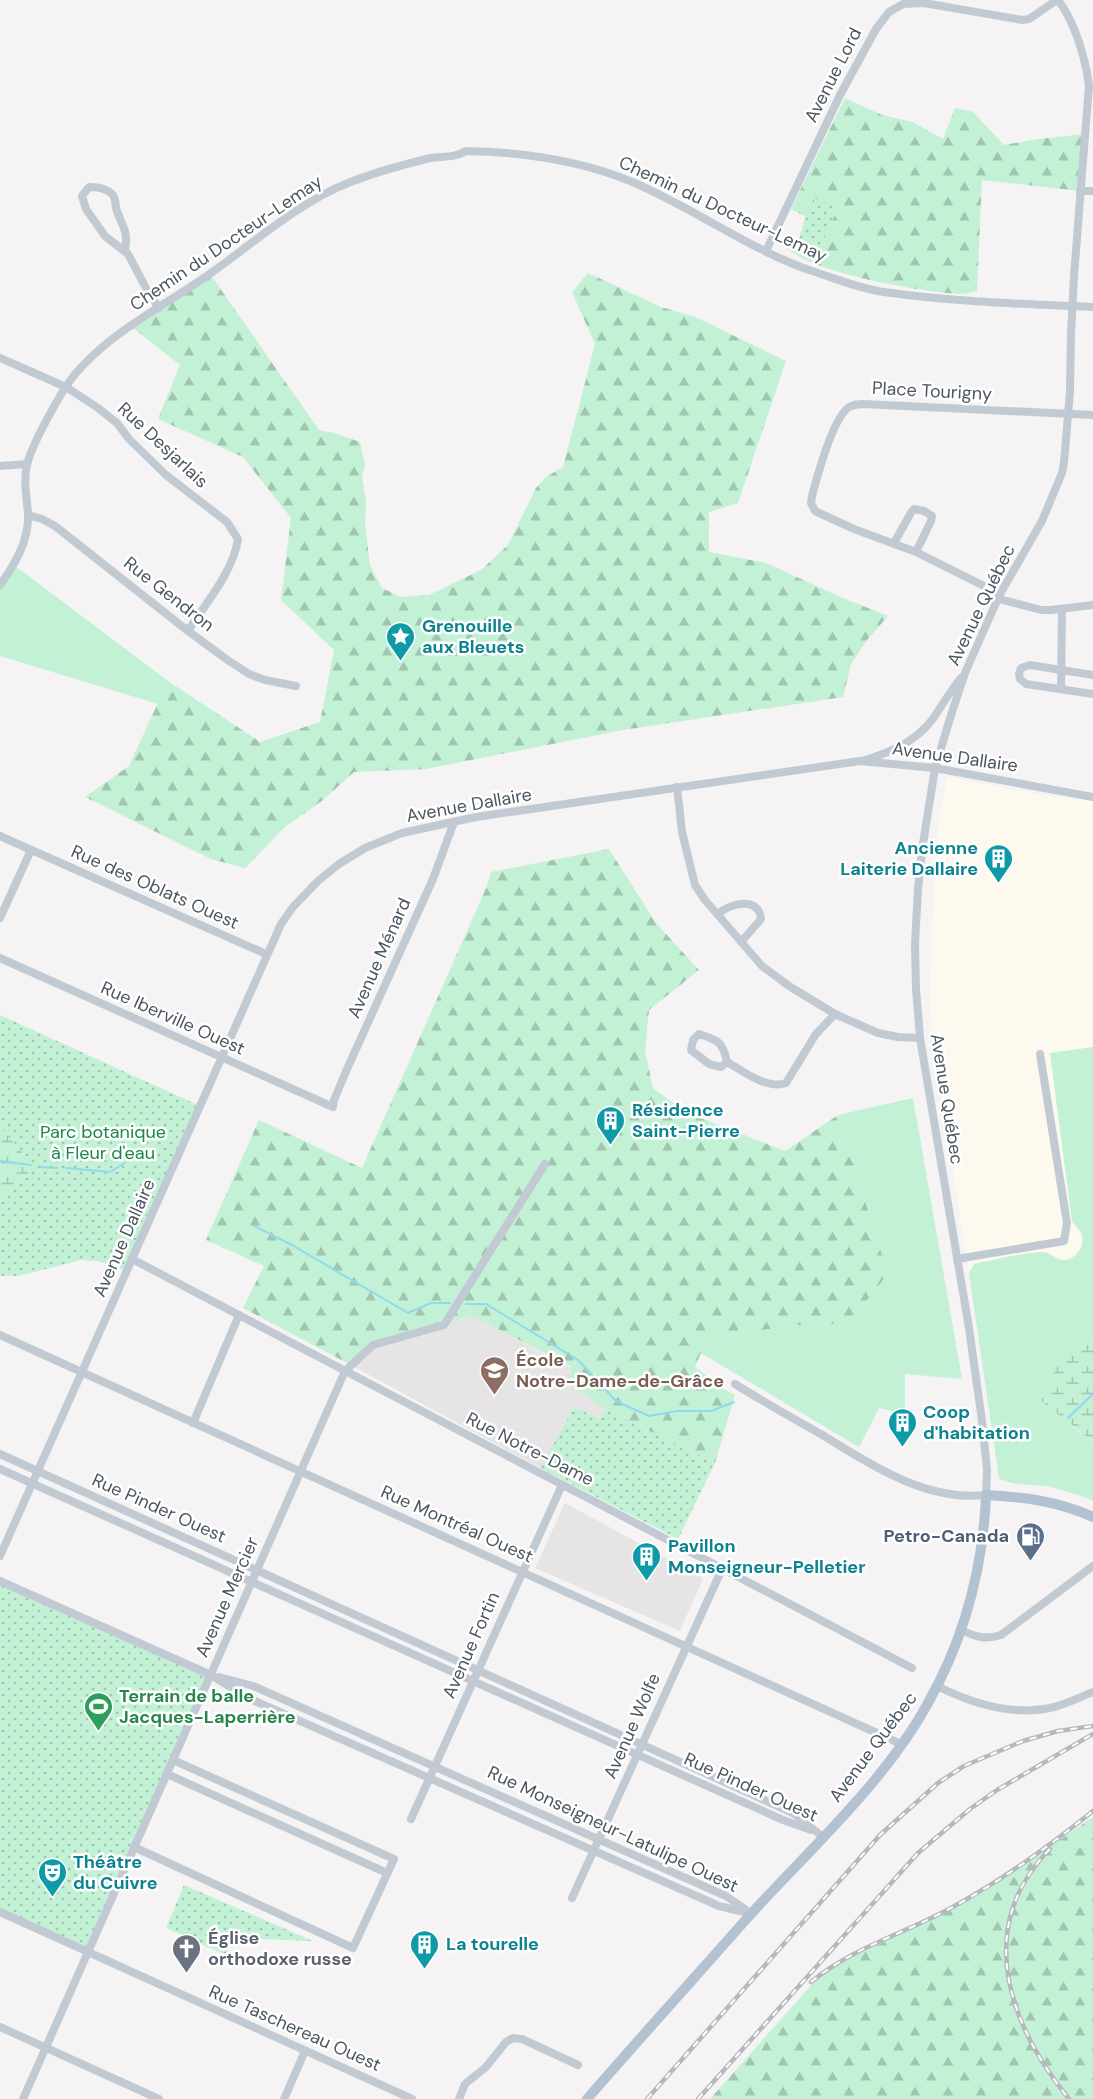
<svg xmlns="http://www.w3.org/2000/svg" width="1093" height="2099" font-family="'DM Sans',sans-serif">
<defs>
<pattern id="forest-firs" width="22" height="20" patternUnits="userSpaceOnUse" patternTransform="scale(1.5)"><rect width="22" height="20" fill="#c3f1d5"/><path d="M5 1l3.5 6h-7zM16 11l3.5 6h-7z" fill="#a0c6b0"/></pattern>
<pattern id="wetland-marsh" width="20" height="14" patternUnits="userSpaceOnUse" patternTransform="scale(1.5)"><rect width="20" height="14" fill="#c3f1d5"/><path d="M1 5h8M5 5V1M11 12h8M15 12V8" fill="none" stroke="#a0c6b0"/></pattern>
<pattern id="park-dots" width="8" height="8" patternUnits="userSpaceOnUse" patternTransform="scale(1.5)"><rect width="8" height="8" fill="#c3f1d5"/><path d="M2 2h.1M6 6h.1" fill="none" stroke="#a0c6b0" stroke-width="1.8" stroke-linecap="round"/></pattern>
</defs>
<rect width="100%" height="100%" fill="#f5f3f3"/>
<!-- commercial -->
<path fill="#fdf9ef" d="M947,777L1037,794L1093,801V1047L1050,1053L1072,1222L1081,1233L1083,1241L1081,1248L1075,1256L1068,1260L1063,1261L1050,1254L971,1267L969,1273L933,1043L930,1005L934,880L938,827Z"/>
<!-- education -->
<g fill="#e6e4e5">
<path d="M472,1316L572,1368L567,1382L605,1409L599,1420L574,1407L540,1468L351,1365L373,1345Z"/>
<path d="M565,1503L703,1578L680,1631L535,1568Z"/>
</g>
<!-- grass -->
<g fill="#c3f1d5">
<path d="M14,565L168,681L158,704L0,656V585Z"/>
<path d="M1093,1047V1336L1069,1347L1070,1425L1093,1442V1501C1079,1495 1066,1491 1051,1487C1036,1484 1010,1486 999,1478L969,1273L974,1264L982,1262C1000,1259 1025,1252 1043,1252C1050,1252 1056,1261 1064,1260C1076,1260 1087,1244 1081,1233C1079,1229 1075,1225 1072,1222L1050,1053Z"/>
<path d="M913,1098L962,1379L905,1374V1414L879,1408L859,1447L701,1353L707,1338L797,1325L833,1324L882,1255L838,1115Z"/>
</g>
<!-- forest -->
<g fill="url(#forest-firs)">
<path d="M845,98L882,115L913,122L943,139L955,108L973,112L1004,145L1038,139L1085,134L1080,191L982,180L977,291C971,292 965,294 959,294C929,293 793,271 784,242L796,245L807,217L791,209Z"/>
<path d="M588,273L661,307L695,317L786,361L738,503L709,512V552L766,563L838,596L888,616L867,640L851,664L843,697L623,730L426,769L354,772L323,800L285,827L245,868L211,859L85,797L129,766L168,681L260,742L320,722L334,650L281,600L291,518L243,457L158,419L180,365L132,327L210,274L319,430L334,433L360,442L365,465L362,477L366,500L365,525L370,565L382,588L401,597L429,595L481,570L508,545L536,488L546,477L563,467L595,344L572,292Z"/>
<path d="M609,849L656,923L699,970L649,1010L645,1051L653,1088L685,1112L785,1151L838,1115L882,1255L886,1276L857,1313L833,1324L797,1325L707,1338L695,1367L724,1389L735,1395L715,1463L605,1409L566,1382L572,1367L472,1316L373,1345L351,1365L243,1308L264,1266L206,1240L259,1120L362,1168L487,886L491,872Z"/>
<path d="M1093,1817V2099H710L816,1980L833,1967L981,1894Z"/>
</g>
<!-- wetland -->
<g fill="url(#wetland-marsh)">
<path d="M0,1127L31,1162L29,1172L0,1201Z"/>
<path d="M1093,1336V1442L1039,1399L1069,1346Z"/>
</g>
<!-- park -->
<g fill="url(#park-dots)">
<path d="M815,198L838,208L818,252L798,245L807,209Z"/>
<path d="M0,1015L200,1106L127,1271L98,1261L81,1260L18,1276H0V1201L29,1172L31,1162L0,1127Z"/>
<path d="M574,1407L599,1419L605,1409L715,1463L678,1539L540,1468Z"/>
<path d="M0,1585L207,1677L87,1952L0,1911Z"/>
<path d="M184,1885L313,1941L233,1938L226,1955L166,1928Z"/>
</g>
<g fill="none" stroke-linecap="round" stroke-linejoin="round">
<!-- stream -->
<g stroke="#90daee" stroke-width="2">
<path d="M0,1161L31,1165"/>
<path d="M40,1167L57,1168"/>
<path d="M66,1168L110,1172L125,1163"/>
<path d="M254,1226L292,1245L408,1313L431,1303H450"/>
<path d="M466,1304H486L578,1360L616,1401L649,1416L677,1411H711L734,1402"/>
<path d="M1068,1418L1093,1394"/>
</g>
<!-- minor -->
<g stroke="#c1cad2" stroke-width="8">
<path d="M1080,191H1093"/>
<path d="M125,250C129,230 121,225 116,208C115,202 116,198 112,194C106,188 97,187 89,187L82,196L86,209L105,236L128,254L147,290L159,308"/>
<path d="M766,251L840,95L876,29L889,12L903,4L924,3L1022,20L1029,19L1057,0"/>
<path d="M0,358L66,387L98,408L117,423L129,439L166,475L227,522L238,539C233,572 206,603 188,631"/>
<path d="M0,466L27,464"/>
<path d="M28,515L42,519L55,526L188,631L229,661L249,674L265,680L296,686"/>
<path d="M894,543L912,511L914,509L924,511L932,516L931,521L916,552"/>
<path d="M0,585C15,564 29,541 28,514C27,497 23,482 27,465C31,447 53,408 63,391C95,339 162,308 211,273C255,242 298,203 348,183C375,172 402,165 430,158C443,156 454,158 466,151C521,152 579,160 630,181C695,208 752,252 818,273C839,280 862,289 884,292C953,302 1024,304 1093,307"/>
<path d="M1000,594L916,552L854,529L815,511L811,503L812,496C817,477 833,418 849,407C853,405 858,404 863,404L1093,415"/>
<path d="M999,599L1041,610H1051L1093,605"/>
<path d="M1093,675L1030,665L1021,668L1019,674L1020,679L1026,684L1093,694"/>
<path d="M1061,689L1062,610"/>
<path d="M865,760C891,752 915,742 932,720C942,706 950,691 961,678"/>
<path d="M677,787L682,832L695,885L705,900L762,966L789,986L835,1014L878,1033L898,1037L920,1038"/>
<path d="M0,836L266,954"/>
<path d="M718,914C730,903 759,896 761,919L741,942"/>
<path d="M0,918L31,850"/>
<path d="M0,958L333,1107L334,1100L347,1069L433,879L454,822"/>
<path d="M699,1034C718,1040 723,1042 727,1062L721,1067L709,1064L691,1050L693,1040Z"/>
<path d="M727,1062C743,1071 767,1090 786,1083L816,1034L835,1014"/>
<path d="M132,1259L912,1668"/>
<path d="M957,1259L1064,1241L1067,1223L1040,1054"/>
<path d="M0,1335L901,1744"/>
<path d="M735,1384C762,1401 791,1417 819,1433C869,1463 924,1502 986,1495L987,1470L982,1421L969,1328L920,1038L916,989L915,943L918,889L922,850L935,768L952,712L965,673L983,632L1000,594L1042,521L1062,473L1064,463L1070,391L1071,334L1074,276L1089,85C1085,57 1075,22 1058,0"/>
<path d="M193,1423L239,1315"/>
<path d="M0,1454L793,1813L823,1837"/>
<path d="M0,1469L783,1820L811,1830"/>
<path d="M0,1556L281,924L293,907L318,881L339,864L365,848L402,833L476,817L860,761L935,768L1093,797"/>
<path d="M0,1581L211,1675L248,1698L719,1906L752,1914"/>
<path d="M961,1630C976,1637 985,1640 1001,1635L1093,1566"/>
<path d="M219,1677L253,1686L726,1896L746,1910"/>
<path d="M937,1686C973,1704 1014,1717 1054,1707C1067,1704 1080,1697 1093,1692"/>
<path d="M167,1774L387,1873"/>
<path d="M411,1819L562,1485"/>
<path d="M134,1847L353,1948L394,1859L173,1760"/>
<path d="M572,1898L722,1569"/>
<path d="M0,1912L412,2099"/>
<path d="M0,2027L159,2099"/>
<path d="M23,2099L345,1371L373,1345L444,1325L545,1164"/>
<path d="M284,2099L305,2051"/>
<path d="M459,2099L465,2084L486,2067L506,2042L513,2038L522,2039L578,2065"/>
</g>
<!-- major -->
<path stroke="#b3c2d1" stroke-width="10" d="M587,2099C641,2037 696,1976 750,1915C810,1849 885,1782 928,1703C964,1639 983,1569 986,1495C1023,1497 1058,1501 1093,1517"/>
<defs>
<g id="rail">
<path d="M1050,1849C973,1927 1009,2025 1069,2099"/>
<path d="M811,1982C854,1947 901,1935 949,1909C1000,1882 1048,1847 1093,1811"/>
<path d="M647,2099L880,1835L938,1783L964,1766L1023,1741L1058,1731L1093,1726"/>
<path d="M698,2099L918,1853L970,1809L997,1790L1093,1734"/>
</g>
</defs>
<!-- rail casing -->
<use href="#rail" stroke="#b5b8bd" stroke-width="4.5"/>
<!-- rail -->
<use href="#rail" stroke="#fff" stroke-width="2" stroke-dasharray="7" stroke-linecap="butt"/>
</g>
<!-- icons -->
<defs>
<symbol id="sight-pin" viewBox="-11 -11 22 30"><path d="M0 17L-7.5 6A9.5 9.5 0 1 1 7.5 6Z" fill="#0f9aa8" stroke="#fff"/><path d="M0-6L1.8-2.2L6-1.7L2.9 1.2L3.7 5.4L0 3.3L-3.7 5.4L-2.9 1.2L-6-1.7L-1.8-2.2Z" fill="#fff"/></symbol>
<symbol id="building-pin" viewBox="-11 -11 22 30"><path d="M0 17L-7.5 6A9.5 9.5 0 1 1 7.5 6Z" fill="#0f9aa8" stroke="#fff"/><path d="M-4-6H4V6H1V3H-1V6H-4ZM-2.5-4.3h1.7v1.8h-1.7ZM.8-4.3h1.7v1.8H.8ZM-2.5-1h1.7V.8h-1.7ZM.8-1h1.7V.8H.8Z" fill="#fff"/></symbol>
<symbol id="school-pin" viewBox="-11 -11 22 30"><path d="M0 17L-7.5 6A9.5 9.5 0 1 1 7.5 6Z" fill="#8d6e63" stroke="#fff"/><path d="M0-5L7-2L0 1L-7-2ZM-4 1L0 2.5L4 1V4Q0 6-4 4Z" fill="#fff"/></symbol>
<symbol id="fuel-pin" viewBox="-11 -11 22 30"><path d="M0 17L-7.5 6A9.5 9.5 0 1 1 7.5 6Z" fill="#5c6f8a" stroke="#fff"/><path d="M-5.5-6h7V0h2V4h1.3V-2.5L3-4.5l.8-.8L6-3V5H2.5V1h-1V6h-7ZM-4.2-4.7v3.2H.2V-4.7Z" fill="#fff"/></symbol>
<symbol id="stadium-pin" viewBox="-11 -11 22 30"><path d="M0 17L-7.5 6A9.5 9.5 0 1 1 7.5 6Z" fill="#2e9e5b" stroke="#fff"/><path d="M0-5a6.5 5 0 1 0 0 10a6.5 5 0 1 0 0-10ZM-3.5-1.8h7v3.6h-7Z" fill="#fff"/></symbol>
<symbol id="theatre-pin" viewBox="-11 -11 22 30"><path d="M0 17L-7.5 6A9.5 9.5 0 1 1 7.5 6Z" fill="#0f9aa8" stroke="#fff"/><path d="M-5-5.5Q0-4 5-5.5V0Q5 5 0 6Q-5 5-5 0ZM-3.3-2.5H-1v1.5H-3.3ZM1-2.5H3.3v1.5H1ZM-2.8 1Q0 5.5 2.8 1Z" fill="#fff"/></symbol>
<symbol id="church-pin" viewBox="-11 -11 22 30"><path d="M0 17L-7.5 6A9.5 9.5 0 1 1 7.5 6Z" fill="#6b7280" stroke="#fff"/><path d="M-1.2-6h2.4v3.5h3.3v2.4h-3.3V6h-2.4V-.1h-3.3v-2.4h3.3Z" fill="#fff"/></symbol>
</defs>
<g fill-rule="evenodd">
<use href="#sight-pin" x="384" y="620" width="33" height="45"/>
<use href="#building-pin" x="982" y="842" width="33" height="45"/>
<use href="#building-pin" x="594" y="1104" width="33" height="45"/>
<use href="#school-pin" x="478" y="1354" width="33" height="45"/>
<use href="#building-pin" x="886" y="1406" width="33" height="45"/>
<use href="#fuel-pin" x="1014" y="1520" width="33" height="45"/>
<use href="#building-pin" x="630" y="1540" width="33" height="45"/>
<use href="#stadium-pin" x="82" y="1690" width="33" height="45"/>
<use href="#theatre-pin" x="36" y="1856" width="33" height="45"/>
<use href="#building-pin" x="408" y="1928" width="33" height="45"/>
<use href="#church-pin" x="170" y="1932" width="33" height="45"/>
</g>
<g text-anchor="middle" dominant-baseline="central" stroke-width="5" stroke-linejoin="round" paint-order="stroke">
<!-- street labels -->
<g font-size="18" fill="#4a5661" stroke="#fff">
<text transform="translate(833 75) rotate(-63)">Avenue Lord</text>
<text transform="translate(723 209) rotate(25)">Chemin du Docteur-Lemay</text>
<text transform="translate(226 243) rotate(-34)">Chemin du Docteur-Lemay</text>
<text transform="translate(932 391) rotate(3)">Place Tourigny</text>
<text transform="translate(163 445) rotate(43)">Rue Desjarlais</text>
<text transform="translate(169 594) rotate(38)">Rue Gendron</text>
<text transform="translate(981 605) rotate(-64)">Avenue Québec</text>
<text transform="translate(955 757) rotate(8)">Avenue Dallaire</text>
<text transform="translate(469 805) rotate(-10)">Avenue Dallaire</text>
<text transform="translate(155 887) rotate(24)">Rue des Oblats Ouest</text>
<text transform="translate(379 958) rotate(-66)">Avenue Ménard</text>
<text transform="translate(173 1018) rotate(24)">Rue Iberville Ouest</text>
<text transform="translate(947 1099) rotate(81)">Avenue Québec</text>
<text transform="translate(124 1238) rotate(-66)">Avenue Dallaire</text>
<text transform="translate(530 1449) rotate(27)">Rue Notre-Dame</text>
<text transform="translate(159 1508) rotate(24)">Rue Pinder Ouest</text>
<text transform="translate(457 1524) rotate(24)">Rue Montréal Ouest</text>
<text transform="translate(227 1597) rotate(-66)">Avenue Mercier</text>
<text transform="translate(471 1645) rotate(-66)">Avenue Fortin</text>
<text transform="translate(632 1726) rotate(-66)">Avenue Wolfe</text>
<text transform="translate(873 1747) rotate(-53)">Avenue Québec</text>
<text transform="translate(751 1787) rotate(24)">Rue Pinder Ouest</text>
<text transform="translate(613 1829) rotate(25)">Rue Monseigneur-Latulipe Ouest</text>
<text transform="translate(295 2028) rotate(24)">Rue Taschereau Ouest</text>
</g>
<!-- culture labels -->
<g font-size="18" font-weight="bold" fill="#0d838f" stroke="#fff" text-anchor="start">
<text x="422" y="626">Grenouille<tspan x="422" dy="21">aux Bleuets</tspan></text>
<text x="978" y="848" text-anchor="end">Ancienne<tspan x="978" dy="21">Laiterie Dallaire</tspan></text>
<text x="632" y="1110">Résidence<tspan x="632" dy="21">Saint-Pierre</tspan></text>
<text x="923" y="1412">Coop<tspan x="923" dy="21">d'habitation</tspan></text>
<text x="668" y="1546">Pavillon<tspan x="668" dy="21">Monseigneur-Pelletier</tspan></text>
<text x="73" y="1862">Théâtre<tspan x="73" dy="21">du Cuivre</tspan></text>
<text x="446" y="1944">La tourelle</text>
</g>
<!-- park labels -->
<g font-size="18" fill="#17864f" stroke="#fff">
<text x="103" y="1132">Parc botanique<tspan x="103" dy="21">à Fleur d'eau</tspan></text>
</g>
<!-- education labels -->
<g font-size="18" font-weight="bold" fill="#785e54" stroke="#fff" text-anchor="start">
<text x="516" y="1360">École<tspan x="516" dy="21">Notre-Dame-de-Grâce</tspan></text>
</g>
<!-- service labels -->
<g font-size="18" font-weight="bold" fill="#4e5e75" stroke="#fff" text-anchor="end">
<text x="1009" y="1536">Petro-Canada</text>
</g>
<!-- leisure labels -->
<g font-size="18" font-weight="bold" fill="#27864d" stroke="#fff" text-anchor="start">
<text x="119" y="1696">Terrain de balle<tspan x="119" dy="21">Jacques-Laperrière</tspan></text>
</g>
<!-- worship labels -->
<g font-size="18" font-weight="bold" fill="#5b616d" stroke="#fff" text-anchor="start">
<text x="208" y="1938">Église<tspan x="208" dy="21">orthodoxe russe</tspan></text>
</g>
</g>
</svg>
